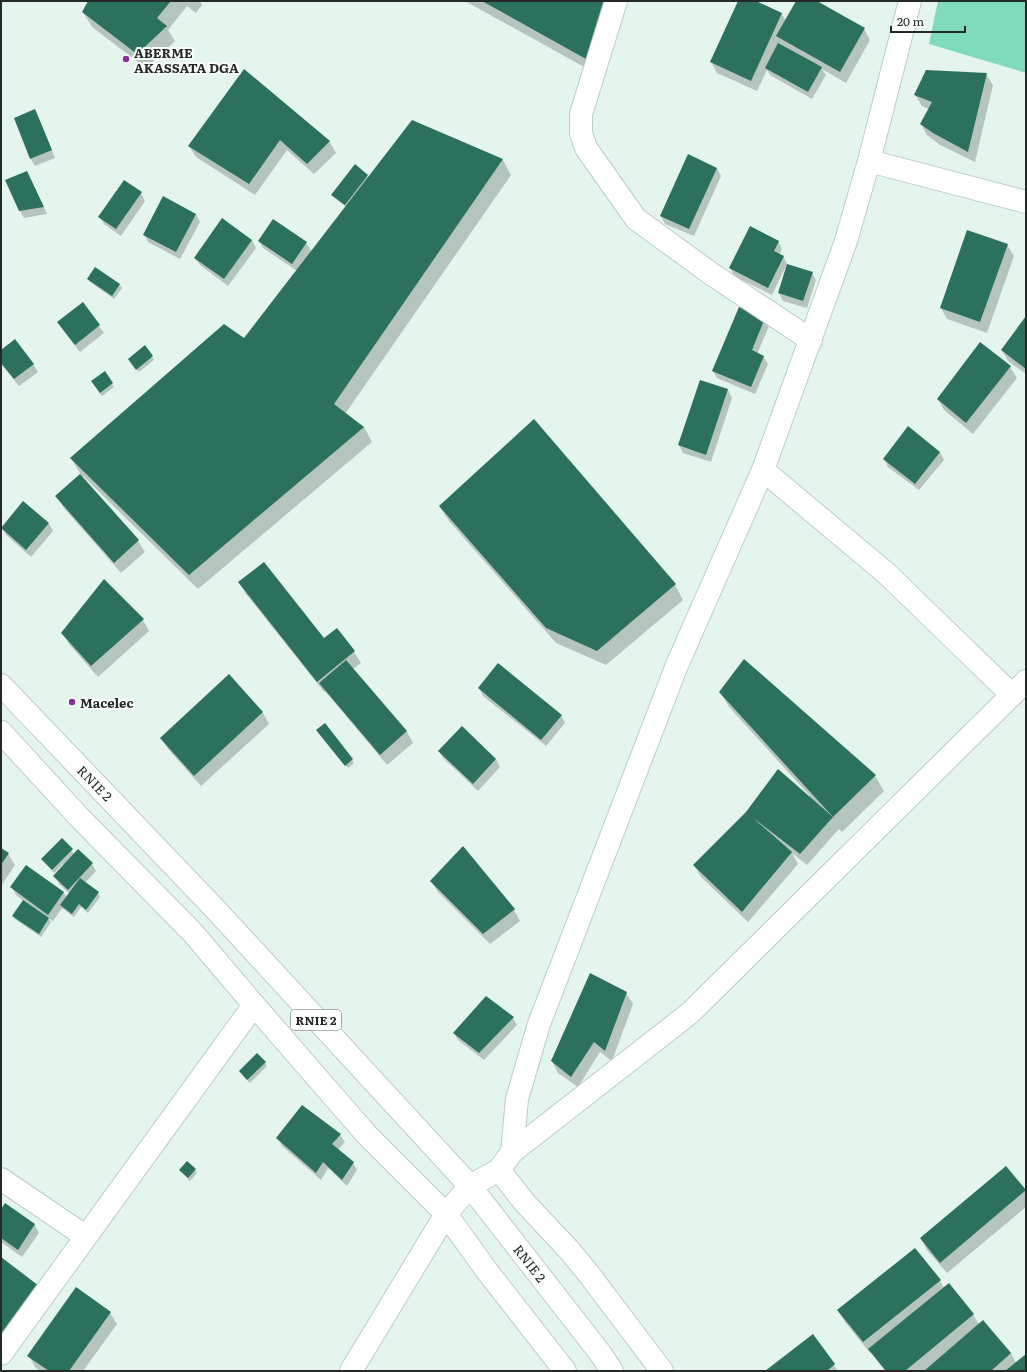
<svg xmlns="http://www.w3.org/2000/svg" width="1027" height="1372" font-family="Literata,serif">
<rect width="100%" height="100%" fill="#e4f5ee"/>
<!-- green -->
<path fill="#80dabc" d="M938,1H1026V73L929,44Z"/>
<!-- shadow -->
<g fill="#0003">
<path d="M89,1H200L202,5L196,13L187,6L168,30L175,41L146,68L92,27L83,12Z"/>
<path d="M465,1H619L595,73Z"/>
<path d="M739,1H754L782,14L786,21L797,1H815L864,29L870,40L846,83L822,69L826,75L812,99L770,75L767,70L757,91L717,73L711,62Z"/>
<path d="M244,70L329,141L336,153L314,174L287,150L255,195L196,157L189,146Z"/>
<path d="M986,74L993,85L975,162L940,145L927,135L921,124L929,109L922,106L915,95Z"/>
<path d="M35,110L39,118L55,158L35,166L31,159L15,119Z"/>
<path d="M412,121L503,160L511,175L345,414L364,427L372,442L198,589L83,476L82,477L138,541L145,552L121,573L63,507L57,496L81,475L71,458L244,339L297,271L263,248L259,241L306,243L312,252L346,207L335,198L333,195L356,166L369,178Z"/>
<path d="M717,168L721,176L694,236L665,224L661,216Z"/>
<path d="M31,180L47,214L24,218L20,211Z"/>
<path d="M141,193L145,201L121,236L104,224L100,217Z"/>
<path d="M196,214L200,222L180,259L148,242L144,234Z"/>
<path d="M252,240L256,248L228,286L200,265L195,258Z"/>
<path d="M778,241L782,249L779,255L783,256L787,264V265L812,273L816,280L807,308L783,301L779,293L787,267L786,266L772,295L734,276L730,268Z"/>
<path d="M1007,245L1014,256L987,333L947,319L941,308Z"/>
<path d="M95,268L120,285L122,288L114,299L90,282L88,279Z"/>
<path d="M82,304L104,333L80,352L63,330Z"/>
<path d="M1026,317V374L1008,361L1002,350Z"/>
<path d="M765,319L769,326L757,354L763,356L768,364L755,394L717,378L713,371Z"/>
<path d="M144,346L154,360L139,372L131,362Z"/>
<path d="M1,352L33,364L38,372L19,386L1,364Z"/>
<path d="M1010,367L1017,378L973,434L944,410L938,399Z"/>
<path d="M104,373L114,387L102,396L94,385Z"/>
<path d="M700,381L728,390L732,398L711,462L683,453L679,445Z"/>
<path d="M534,421L675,585L683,600L606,665L556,643L449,521L440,507Z"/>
<path d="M940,452L944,460L919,490L888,467L884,459Z"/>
<path d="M23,502L49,524L53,531L31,557L6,535L2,528Z"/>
<path d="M104,580L143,620L149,631L98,677L69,644L63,633Z"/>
<path d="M239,582L324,639L337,629L354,652L361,663L353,669L407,732L413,743L387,765L325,691L324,692L246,594Z"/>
<path d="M744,660L875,776L884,791L842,832L839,829L807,865L792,853L798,864L748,922L701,877L694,865L747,813L810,796L729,707L720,692Z"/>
<path d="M229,676L263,713L269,724L201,786L168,749L161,738Z"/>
<path d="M479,688L561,715L565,723L546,746L483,696Z"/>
<path d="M320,733L352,760L354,763L348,768Z"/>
<path d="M439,751L496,759L500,767L478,791L443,758Z"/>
<path d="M62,840L75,855L92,864L96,871L85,883L98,893L100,897L88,913L81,907L74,917L62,908L53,921L48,918L51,922L41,937L15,919L13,916L24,901L16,895L12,887L26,866L64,893L67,898L70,894L59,884L55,876L64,866L63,864L54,873L43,859Z"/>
<path d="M1,849L8,854L15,865L1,886Z"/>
<path d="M431,881L514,910L520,921L490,944L438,892Z"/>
<path d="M626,993L633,1004L612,1061L600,1052L578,1087L558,1073L552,1061Z"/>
<path d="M513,1018L517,1025L484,1060L458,1040L454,1033Z"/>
<path d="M265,1063L267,1066L250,1083L242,1075Z"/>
<path d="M302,1106L340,1135L345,1142L338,1150L353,1163L357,1170L347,1186L328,1168L321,1180L282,1146L278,1138Z"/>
<path d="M1006,1167L1026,1191V1207L947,1273L927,1250L921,1239Z"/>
<path d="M180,1170H195L197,1173L190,1181Z"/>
<path d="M5,1205L35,1225L39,1233L22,1257L1,1242V1211Z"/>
<path d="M915,1249L940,1281L944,1288L949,1284L973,1315L979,1324L983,1321L1011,1353L1016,1363L1026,1355V1371H885L871,1352L870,1353L845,1322L838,1310Z"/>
<path d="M110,1313L117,1324L83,1371H40L35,1367L29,1356Z"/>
<path d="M813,1336L838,1371H767Z"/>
</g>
<!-- building -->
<g fill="#2c715d">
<path d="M88,1H171L157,18L167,26L137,54L82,12Z"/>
<path d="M482,1H606L586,59Z"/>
<path d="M738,1H756L782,13L751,81L710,62Z"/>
<path d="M796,1H817L865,28L840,72L776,36Z"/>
<path d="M778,43L822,67L808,92L765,68Z"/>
<path d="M244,69L330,141L307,164L280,140L249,184L188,146Z"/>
<path d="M926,70L987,73L968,152L933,133L920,124L932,102L914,95Z"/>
<path d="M35,109L52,150L30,159L14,118Z"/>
<path d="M412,120L503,159L334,404L364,427L189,575L70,458L224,324L244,338Z"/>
<path d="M688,154L717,168L689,229L660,216Z"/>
<path d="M355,164L368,175L345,205L331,195Z"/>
<path d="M27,171L44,207L19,211L5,180Z"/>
<path d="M124,180L142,192L116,229L98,217Z"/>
<path d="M163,196L196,214L176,252L143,235Z"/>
<path d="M222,218L252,240L224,279L194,258Z"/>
<path d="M273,219L307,242L292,264L258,241Z"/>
<path d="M750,226L779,241L774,251L784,256L768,288L729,268Z"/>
<path d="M967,230L1008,244L980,322L940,308Z"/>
<path d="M787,264L813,272L803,301L778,293Z"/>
<path d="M95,267L120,284L112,296L87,279Z"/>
<path d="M83,302L100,325L75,345L57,322Z"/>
<path d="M739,307L765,318L752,350L764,356L751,387L712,371Z"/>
<path d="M1026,316V369L1001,350Z"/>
<path d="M15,339L34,364L14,379L1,363V350Z"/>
<path d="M980,342L1011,366L966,423L937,399Z"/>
<path d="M145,345L153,356L136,370L128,359Z"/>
<path d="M105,371L113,383L100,393L91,381Z"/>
<path d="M700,380L728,389L706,455L678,445Z"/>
<path d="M534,419L676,584L597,651L546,628L439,506Z"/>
<path d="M908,426L940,452L915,484L883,459Z"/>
<path d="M80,474L139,540L114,563L55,496Z"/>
<path d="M23,501L49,523L26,550L1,528Z"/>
<path d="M264,562L324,638L337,628L355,651L317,682L238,582Z"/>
<path d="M104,579L144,619L91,666L61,633Z"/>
<path d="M744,659L876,775L833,817L719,692Z"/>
<path d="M346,660L407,731L380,755L319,683Z"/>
<path d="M498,663L562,715L541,740L478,688Z"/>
<path d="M229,674L263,712L194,776L160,738Z"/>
<path d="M325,723L353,759L345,766L316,730Z"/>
<path d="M462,726L496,759L473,784L438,751Z"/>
<path d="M778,769L833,817L800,854L752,817L792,852L742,912L693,865L746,812Z"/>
<path d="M62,838L73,849L52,870L41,859Z"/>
<path d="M463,846L515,909L483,934L430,881Z"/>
<path d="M1,848L9,853L1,865Z"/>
<path d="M78,849L93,863L68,890L53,876Z"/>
<path d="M26,865L64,892L48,915L10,887Z"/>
<path d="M80,878L99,892L86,910L79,904L72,914L60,905Z"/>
<path d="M23,900L49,918L39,934L12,916Z"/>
<path d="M590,973L627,992L605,1051L594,1042L571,1077L551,1061Z"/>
<path d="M486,996L514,1017L479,1053L453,1033Z"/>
<path d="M257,1053L266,1062L247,1080L239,1071Z"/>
<path d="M302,1105L341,1134L332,1144L354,1162L342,1180L323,1162L316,1173L276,1138Z"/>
<path d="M187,1161L196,1169L188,1178L179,1170Z"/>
<path d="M1006,1166L1026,1190L940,1263L920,1238Z"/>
<path d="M5,1203L35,1224L18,1250L1,1238V1209Z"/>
<path d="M915,1248L941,1280L863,1342L837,1310Z"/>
<path d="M1,1257L43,1289L1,1345Z"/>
<path d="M949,1283L974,1314L905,1371H886L868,1349Z"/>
<path d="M76,1287L111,1312L69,1371H49L27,1356Z"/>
<path d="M983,1320L1011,1353L991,1371H924Z"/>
<path d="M813,1334L835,1364L827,1371H765Z"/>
<path d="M1026,1354V1371H1005Z"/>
</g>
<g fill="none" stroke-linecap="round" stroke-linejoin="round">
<defs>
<g id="street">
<path d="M616,1L581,114V133L586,148L636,219L713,275L811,340"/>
<path d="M869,161L1026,202"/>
<path d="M763,470L886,573L1012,695"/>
<path d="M512,1152L690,1013L1026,681"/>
<path d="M499,1170L512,1152L517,1099L539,1024L677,665L763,470L846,241L869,161L910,1"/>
<path d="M1,1179L85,1236"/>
<path d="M1,1354L254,1005"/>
<path d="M351,1371L446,1214L470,1186L499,1170L525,1203L569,1250L588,1273L662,1371"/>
</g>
<g id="highway">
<path d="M1,685L216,910L470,1186L600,1353L612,1371"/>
<path d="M1,732L79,817L193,933L254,1005L367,1135L446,1214L487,1271L565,1371"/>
</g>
</defs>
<!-- street casing -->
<use href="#street" stroke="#bdcdc7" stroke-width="24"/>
<!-- highway casing -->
<use href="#highway" stroke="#bdcdc7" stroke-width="24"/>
<!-- street -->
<use href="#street" stroke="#fff" stroke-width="22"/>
<!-- highway -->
<use href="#highway" stroke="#fff" stroke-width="22"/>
</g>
<!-- markers -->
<g fill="#8a2f9b" stroke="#fbfefd" stroke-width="1.5">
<circle cx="126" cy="59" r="4"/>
<circle cx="72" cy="702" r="4"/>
</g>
<g text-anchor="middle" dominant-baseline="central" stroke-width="4" stroke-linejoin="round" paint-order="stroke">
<!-- shield labels -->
<rect fill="#fbfefd" stroke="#646967" stroke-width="1" x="291" y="1010" width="50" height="20" rx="3"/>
<g font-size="12" font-weight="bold" fill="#232927">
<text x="316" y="1020">RNIE 2</text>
</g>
<!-- poi labels -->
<g font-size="13" font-weight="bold" fill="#232927" stroke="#fbfefd" text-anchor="start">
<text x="134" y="52">ABERME<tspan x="134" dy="15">AKASSATA DGA</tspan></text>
<text x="80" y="702">Macelec</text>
</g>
<!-- street labels -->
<g font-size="13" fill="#232927" stroke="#fbfefd">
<text transform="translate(95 783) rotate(46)">RNIE 2</text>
<text transform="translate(530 1263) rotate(52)">RNIE 2</text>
</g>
</g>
<!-- border -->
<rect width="1027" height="1372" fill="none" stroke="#232927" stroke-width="4"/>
<!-- scale -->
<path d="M891 26v6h74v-6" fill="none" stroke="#232927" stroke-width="2"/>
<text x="897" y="26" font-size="12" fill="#232927" stroke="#fbfefd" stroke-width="3" paint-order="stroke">20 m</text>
</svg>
